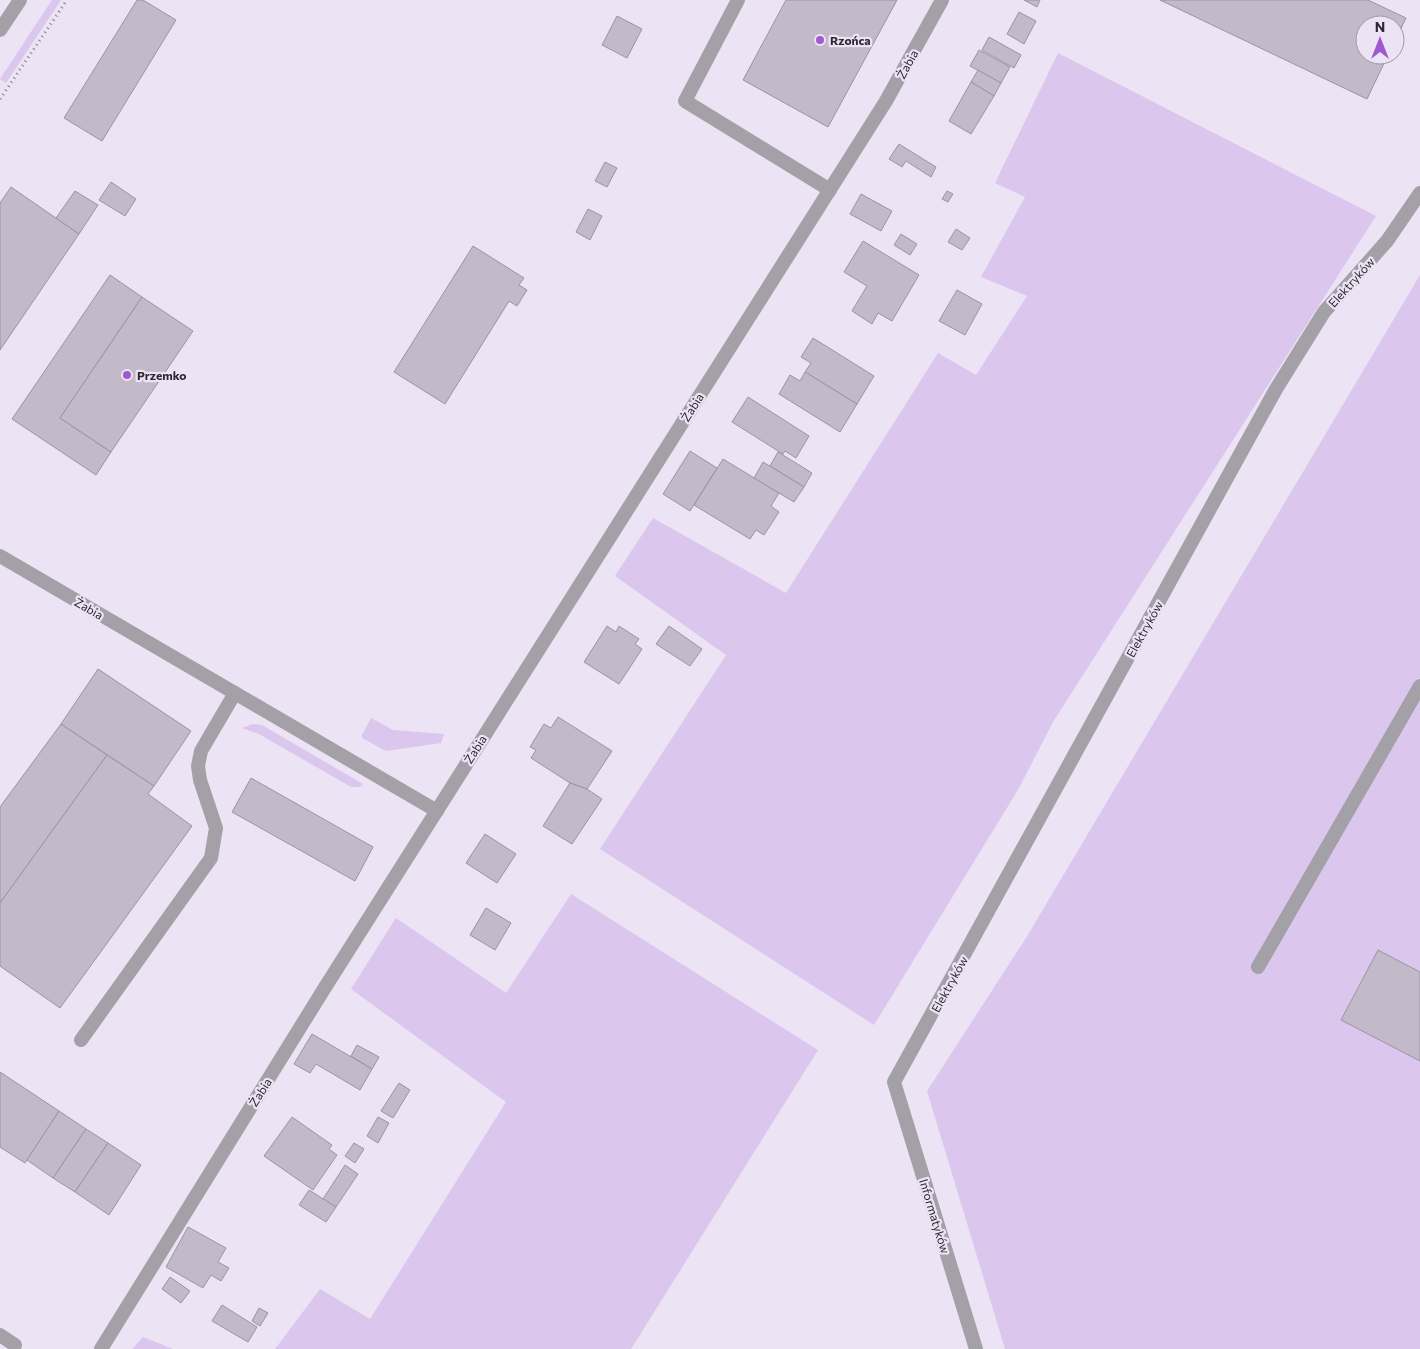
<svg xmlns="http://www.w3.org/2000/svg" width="1420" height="1349" font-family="Commissioner,sans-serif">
<rect width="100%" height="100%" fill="#ece3f4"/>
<!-- green -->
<g fill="#dbc6ed">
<path d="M52,0H61L6,83L0,79Z"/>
<path d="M1058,53L1376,216L1053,722L1019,788L874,1025L600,849L726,655L615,576L653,518L786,593L938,353L976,375L1027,296L981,277L1025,197L995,183Z"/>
<path d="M1420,275V1349H1005L927,1091L1026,938Z"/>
<path d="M371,718L393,730L444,734L441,743L386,751L362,738V735Z"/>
<path d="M253,724L262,725L363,784L360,787H351L259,734L242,728Z"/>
<path d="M571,894L818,1050L631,1349H275L320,1289L370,1319L506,1102L351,989L396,918L506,993Z"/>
<path d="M143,1337L173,1349H132Z"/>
</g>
<!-- building -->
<g fill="#c2b9c9" stroke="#9c93a3">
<path d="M137,0H143L176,20L102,141L64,118Z"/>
<path d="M786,0H897L828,127L743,80Z"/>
<path d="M1024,0H1040L1037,7Z"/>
<path d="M1160,0H1368L1406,18L1395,41V25H1365V55H1388L1367,99Z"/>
<path d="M1019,12L1036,21L1024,44L1007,34Z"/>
<path d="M617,16L642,29L627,58L602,45Z"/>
<path d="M989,37L1021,55L1014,68L982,50Z"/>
<path d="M979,50L1010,67L1001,83L970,66Z"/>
<path d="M978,70L1001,83L994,96L971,82Z"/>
<path d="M971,82L994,96L971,134L949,121Z"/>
<path d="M899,144L936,167L931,177L906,161L902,167L889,159Z"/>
<path d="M605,162L617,168L607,187L595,181Z"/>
<path d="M111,182L136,199L125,216L99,200Z"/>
<path d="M11,187L79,234L0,350V203Z"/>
<path d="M75,191L98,205L79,234L56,218Z"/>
<path d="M947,191L953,194L948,202L942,199Z"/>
<path d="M861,194L892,211L881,231L850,214Z"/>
<path d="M588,209L602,216L590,240L576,232Z"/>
<path d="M956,229L970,238L962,250L948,242Z"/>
<path d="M901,234L917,244L910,255L894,245Z"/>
<path d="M863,241L919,275L892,321L878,313L872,324L852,311L867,286L844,272Z"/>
<path d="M473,246L524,278L519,285L527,290L517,306L509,301L445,404L394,372Z"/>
<path d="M110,275L142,297L60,418L111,452L96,475L12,419Z"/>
<path d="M957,290L982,304L965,335L939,321Z"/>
<path d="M142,297L193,331L111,452L60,418Z"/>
<path d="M813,338L874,376L857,404L805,372L811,363L801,357Z"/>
<path d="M805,372L857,404L840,432L779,394L790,375L800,381Z"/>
<path d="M748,397L809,436L796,458L785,451L783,454L732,422Z"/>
<path d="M690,451L717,468L690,511L663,494Z"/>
<path d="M778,452L812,473L804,487L770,466Z"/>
<path d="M723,459L779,493L771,506L779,512L764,535L756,530L750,539L694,505Z"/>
<path d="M763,462L804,487L794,502L754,478Z"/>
<path d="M607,626L616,632L619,626L639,639L635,644L642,649L619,684L584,662Z"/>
<path d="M669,626L702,649L690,666L656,644Z"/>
<path d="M98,669L191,731L154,786L61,724Z"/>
<path d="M558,717L612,751L587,789L570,783L531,758L536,750L530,747L544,724L551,728Z"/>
<path d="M61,724L107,755L0,903V807Z"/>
<path d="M107,755L154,786L148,794L192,826L60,1008L0,966V903Z"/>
<path d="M251,778L373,847L355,881L232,812Z"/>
<path d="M570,783L587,789L602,799L572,844L543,826Z"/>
<path d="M485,834L516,854L497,883L466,863Z"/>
<path d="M486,908L511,923L495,950L470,935Z"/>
<path d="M1378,950L1420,972V1061L1341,1020Z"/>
<path d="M312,1034L372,1069L360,1090L316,1064L310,1073L294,1064Z"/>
<path d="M357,1045L379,1057L372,1069L351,1056Z"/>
<path d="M0,1072L59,1111L25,1163L0,1147Z"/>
<path d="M399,1083L410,1090L393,1118L381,1111Z"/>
<path d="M59,1111L86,1129L53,1178L27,1160Z"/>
<path d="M292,1117L332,1145L329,1149L337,1155L313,1190L264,1156Z"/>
<path d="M378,1117L389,1123L378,1143L367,1136Z"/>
<path d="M86,1129L108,1143L75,1192L53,1178Z"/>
<path d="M108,1143L141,1165L109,1215L75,1192Z"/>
<path d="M354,1143L364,1149L355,1163L345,1156Z"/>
<path d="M345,1165L358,1174L336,1207L323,1199Z"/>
<path d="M309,1190L336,1207L326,1222L299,1205Z"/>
<path d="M188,1227L226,1248L218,1262L229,1268L221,1281L211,1275L203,1288L166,1267Z"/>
<path d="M170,1277L190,1291L181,1303L162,1289Z"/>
<path d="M222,1305L257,1327L248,1342L212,1321Z"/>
<path d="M259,1308L268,1313L260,1326L252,1321Z"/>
</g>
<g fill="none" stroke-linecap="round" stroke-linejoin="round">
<!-- path -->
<path stroke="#847e89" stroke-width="3" stroke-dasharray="1 4" stroke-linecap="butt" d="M0,99L67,0"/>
<!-- service -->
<g stroke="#a3a0a7" stroke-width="14">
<path d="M738,0L685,101L830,190"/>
<path d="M1258,967L1420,686"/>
<path d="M81,1040L211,858L216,828L200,780L198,766L201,751L235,693"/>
<path d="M0,1335L15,1345"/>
</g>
<!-- minor -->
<g stroke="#a3a0a7" stroke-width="14">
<path d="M0,556L437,811"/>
<path d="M101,1349L324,989L886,101L942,0"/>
<path d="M976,1349L894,1082L1276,389L1324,312L1387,241L1420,193"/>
</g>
<!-- tertiary -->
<path stroke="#a3a0a7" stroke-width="14" d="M0,30L20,0"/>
</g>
<!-- markers -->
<g fill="#9f5acf" stroke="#ece3f4" stroke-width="2">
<circle cx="820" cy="40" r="5"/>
<circle cx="127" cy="375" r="5"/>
</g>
<g text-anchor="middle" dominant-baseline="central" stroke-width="4.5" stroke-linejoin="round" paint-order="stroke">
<!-- poi labels -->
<g font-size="12" font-weight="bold" fill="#2c292f" stroke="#ece3f4" text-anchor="start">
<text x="830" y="40">Rzońca</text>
<text x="137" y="375">Przemko</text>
</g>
<!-- street labels -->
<g font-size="12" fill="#2c292f" stroke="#ece3f4">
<text transform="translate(907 64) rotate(-61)">Żabia</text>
<text transform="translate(1351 282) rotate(-48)">Elektryków</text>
<text transform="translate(692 407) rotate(-58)">Żabia</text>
<text transform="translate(89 608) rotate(30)">Żabia</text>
<text transform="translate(1144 629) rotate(-61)">Elektryków</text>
<text transform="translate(475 749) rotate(-58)">Żabia</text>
<text transform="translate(949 984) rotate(-61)">Elektryków</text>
<text transform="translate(260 1092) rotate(-58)">Żabia</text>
<text transform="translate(935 1216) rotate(73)">Informatyków</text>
</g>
</g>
<!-- north arrow -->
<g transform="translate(1380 40)"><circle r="24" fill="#ece3f4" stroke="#9f99a5"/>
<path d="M0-4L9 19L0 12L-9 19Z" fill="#9f5acf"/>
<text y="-8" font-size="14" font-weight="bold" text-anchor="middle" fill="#2c292f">N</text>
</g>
</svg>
